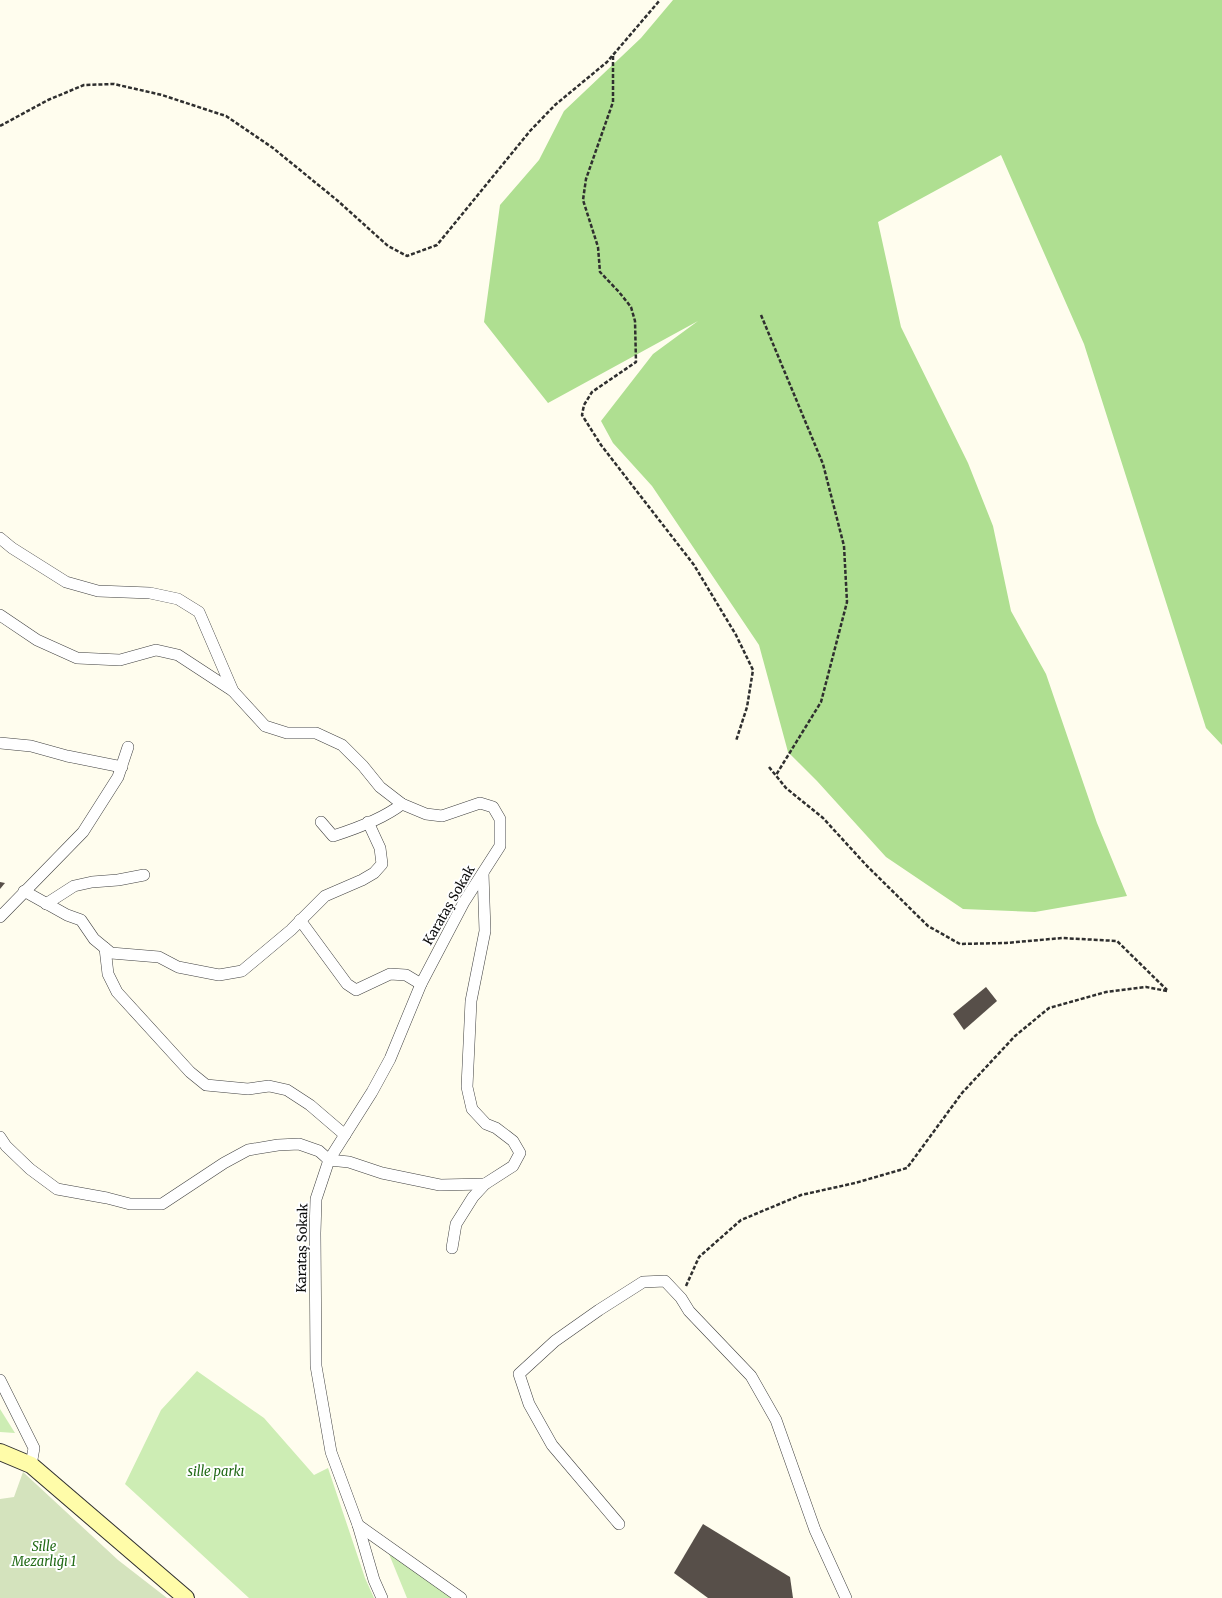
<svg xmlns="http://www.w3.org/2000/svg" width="1222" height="1598" font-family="Merriweather,serif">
<rect width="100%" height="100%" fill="#fffdee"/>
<!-- green -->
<g fill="#cdedb4">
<path d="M197,1371L264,1418L314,1475L328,1468L365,1578L374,1598H249L125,1484L161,1410Z"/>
<path d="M0,1409L15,1433L0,1432Z"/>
<path d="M394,1545L455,1598H407L389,1554Z"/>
</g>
<!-- forest -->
<path fill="#afdf91" d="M673,0H1222V745L1206,728L1084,344L1001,155L878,222L901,327L968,463L993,526L1011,611L1046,674L1097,823L1127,896L1035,912L963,909L886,857L817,781L788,752L759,645L652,486L613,443L601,421L653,354L698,321L548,403L484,322L500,205L539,160L564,111L641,38Z"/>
<!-- cemetery -->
<path fill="#d4e3bd" d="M23,1472L118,1560L167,1598H0V1499L14,1497Z"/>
<!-- building -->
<g fill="#574f49">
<path d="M0,882L5,883L0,889Z"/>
<path d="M986,987L997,1001L964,1030L953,1014Z"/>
<path d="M703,1524L790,1577L793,1598H708L674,1573Z"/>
</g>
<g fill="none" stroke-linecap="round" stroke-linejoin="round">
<defs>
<g id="street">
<path d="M0,538L12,548L66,582L98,591L150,593L178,599L199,612L233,691L265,726L287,733H316L342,745L363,766L380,787L402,804L426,814L442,816L480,803L493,807L500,819V846L464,902L421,984L390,1059L372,1092L329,1160L316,1199L315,1233L316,1366L331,1452L358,1525L374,1580L382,1598"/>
<path d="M0,615L37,640L77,658L120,660L156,650L178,655L233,691"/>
<path d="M0,743L31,746L67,756L122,767"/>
<path d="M321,822L333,836C355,829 383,819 402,804"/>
<path d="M24,891L67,915L81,920L94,939L111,953L159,957L178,967L219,975L242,971L291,930L325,896L362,880L374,873L382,864L380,848L368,822"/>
<path d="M46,904L74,886L92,882L118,880L144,875"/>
<path d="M0,917L83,832L118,777L128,747"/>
<path d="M300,920L347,984L356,990L390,974L406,975L421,984"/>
<path d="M105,948L108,974L117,992L190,1072L206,1085L248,1089L269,1086L287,1090L310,1105L345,1135"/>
<path d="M0,1137L6,1146L30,1169L57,1189L107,1198L130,1204H162L224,1163L248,1150L278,1145L299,1144L319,1151L329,1160L349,1162L382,1173L440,1185L485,1184"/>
<path d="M452,1248L456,1224L473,1197L485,1184L513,1166L520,1153L513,1141L496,1128L486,1124L472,1109L467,1087L471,1001L485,931L483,873"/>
<path d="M0,1380L34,1448L31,1465"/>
<path d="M619,1524L552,1445L529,1404L519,1374L555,1341L599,1310L643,1282L665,1281L681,1298L689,1311L751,1376L776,1420L815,1530L846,1598"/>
<path d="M358,1525L461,1598"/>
</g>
<path id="secondary" d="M0,1452L31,1465L186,1598"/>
</defs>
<!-- street casing -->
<use href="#street" stroke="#404040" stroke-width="12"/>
<!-- secondary casing -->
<use href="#secondary" stroke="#2f2f2f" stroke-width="18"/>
<!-- path -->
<g stroke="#2f2f2f" stroke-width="2.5" stroke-dasharray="4 2" stroke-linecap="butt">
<path d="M613,56V102L586,179L583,200L598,247L600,272L619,292L631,307L635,321L636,362L592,392L584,405L582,415L601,445L694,565L736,635L753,670L747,707L736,741"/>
<path d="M0,126L48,100L84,85L114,84L162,95L226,116L273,148L338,201L388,246L407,256L437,245L530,131L555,105L607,62L660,0"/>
<path d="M761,315L823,464L844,546L847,602L821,702L776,775"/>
<path d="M769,767L786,788L823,818L867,866L928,926L960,944L1006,943L1062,938L1117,941L1167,990"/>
<path d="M686,1286L699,1257L741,1220L801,1195L855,1183L907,1168L962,1093L1015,1036L1049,1008L1106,992L1146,987L1167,991"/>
</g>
<!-- street -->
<use href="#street" stroke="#fff" stroke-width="11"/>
<!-- secondary -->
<use href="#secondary" stroke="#fffca9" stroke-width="16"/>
</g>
<g text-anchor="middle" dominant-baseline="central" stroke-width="4" stroke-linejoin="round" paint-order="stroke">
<!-- street labels -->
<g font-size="13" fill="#0d0d0d" stroke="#fff">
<text transform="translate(449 905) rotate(-60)">Karataş Sokak</text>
<text transform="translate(302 1248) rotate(-89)">Karataş Sokak</text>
</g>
<!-- park labels -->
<g font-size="13" font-style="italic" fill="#236b18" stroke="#fff">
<text x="216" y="1471">sille parkı</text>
<text x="44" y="1546">Sille<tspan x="44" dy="15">Mezarlığı 1</tspan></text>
</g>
</g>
</svg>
